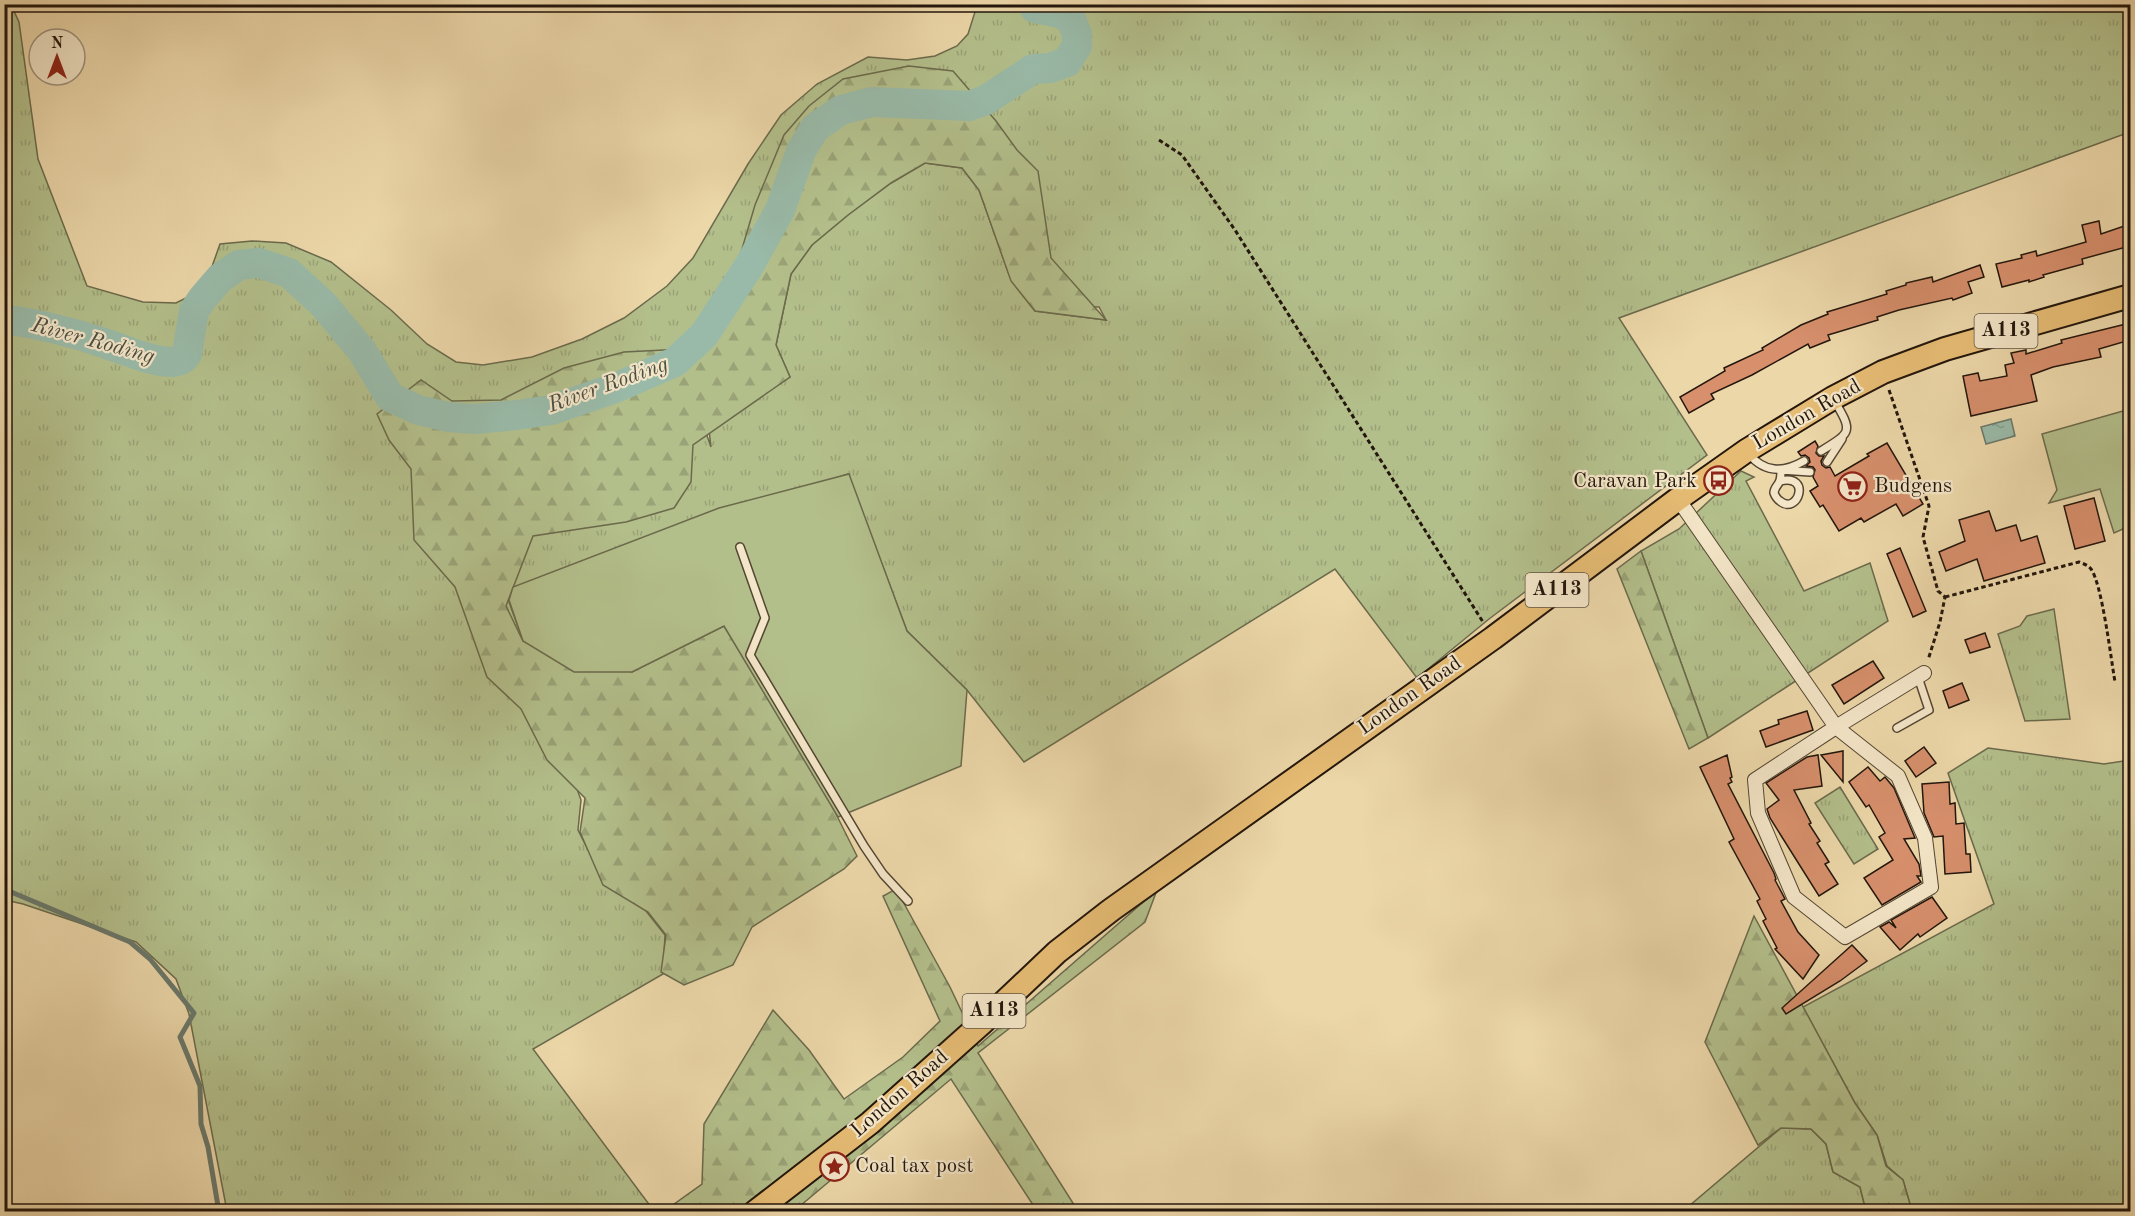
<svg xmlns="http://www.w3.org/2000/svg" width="2135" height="1216" font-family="'Old Standard TT',serif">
<defs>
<pattern id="grass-tufts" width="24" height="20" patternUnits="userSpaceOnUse" patternTransform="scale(1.5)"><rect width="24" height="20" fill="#b3bf8b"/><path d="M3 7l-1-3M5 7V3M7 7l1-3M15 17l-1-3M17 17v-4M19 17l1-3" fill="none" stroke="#9aa377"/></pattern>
<pattern id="forest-firs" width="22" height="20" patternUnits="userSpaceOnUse" patternTransform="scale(1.5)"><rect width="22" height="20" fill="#b3bf8b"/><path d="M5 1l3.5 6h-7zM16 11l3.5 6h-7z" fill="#9aa377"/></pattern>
<pattern id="water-ripples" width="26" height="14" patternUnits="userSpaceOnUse" patternTransform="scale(1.5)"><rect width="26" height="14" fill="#99baa8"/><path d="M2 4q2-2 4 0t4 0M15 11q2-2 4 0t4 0" fill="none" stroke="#849f8f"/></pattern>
</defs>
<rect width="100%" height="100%" fill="#ecd7a9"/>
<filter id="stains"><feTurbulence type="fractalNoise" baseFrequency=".00333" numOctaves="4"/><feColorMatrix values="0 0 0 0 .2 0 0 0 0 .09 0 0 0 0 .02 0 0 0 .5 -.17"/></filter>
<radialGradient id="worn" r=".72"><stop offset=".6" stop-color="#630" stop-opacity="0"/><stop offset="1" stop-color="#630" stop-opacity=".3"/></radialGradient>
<!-- grass -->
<g fill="url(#grass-tufts)" stroke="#6b6a4c" stroke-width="1.5" fill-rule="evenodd">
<path d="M5,5H11L19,22L38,159L87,286L143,302L176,303L204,289L220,244L252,241L286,243L331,262L391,310L427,344L456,362L483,365L532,357L582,339L624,318L667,286L693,258L748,164L781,115L817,84L868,57L907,60L935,56L957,46L968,34L975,12V5H2130V132L1619,318L1707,455L1489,619L1417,678L1335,569L1024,762L967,690L907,631L848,474L505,591L581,800L578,830L605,883L646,911L665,935L663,974L533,1049L654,1211H227L189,1014L176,979L136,942L23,904L5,900ZM922,140L995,151L1065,306L1099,307L1106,320L1035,311L1011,280L979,190L962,168L925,163L891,183L848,215L812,245L791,274L776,345L790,377L709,430L711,447L698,410L829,185Z"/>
<path d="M1741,471L1754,477L1746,481L1804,591L1870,563L1888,621L1708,738L1641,551L1679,529Z"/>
<path d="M2054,609L2070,719L2025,721L1998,634L2020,626L2027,616Z"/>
<path d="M1988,748L2104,764L2130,760V1211H1912L1903,1180L1887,1166L1877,1135L1855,1103L1803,1007L1994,904L1948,773Z"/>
<path d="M1840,787L1878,849L1854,864L1815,803Z"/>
<path d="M1781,1128L1811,1129L1826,1144L1833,1172L1860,1187L1866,1211L1682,1212Z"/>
</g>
<!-- forest -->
<g fill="url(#forest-firs)" stroke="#6b6a4c" stroke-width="1.5">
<path d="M909,66L953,71L996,121L1017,150L1038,171L1051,258L1106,320L1035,311L1011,281L979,190L962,168L925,163L891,183L848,215L812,245L791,274L776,345L790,377L693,445L691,482L674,508L626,522L533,536L506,606L523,641L632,672L724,626L828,798L857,856L844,869L752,927L733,965L684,985L661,972L666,935L648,912L603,885L580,832L585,798L547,760L521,709L487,677L455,587L414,540L411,469L389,440L377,414L421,380L452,401L501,400L564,368L624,352L684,349L734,276L755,205L784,135L809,106L843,79Z"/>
<path d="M1641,551L1708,738L1689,749L1617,569Z"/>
<path d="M896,889L950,987L978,1046L1157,890L1145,922L978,1053L1078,1211H1037L951,1079L794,1211L663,1212L702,1184L704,1124L773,1010L809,1050L844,1099L903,1057L940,1021L883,896Z"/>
<path d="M1754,916L1855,1103L1877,1135L1886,1166L1903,1180L1912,1211H1866L1860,1187L1833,1172L1826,1144L1811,1129L1781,1128L1758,1145L1705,1042Z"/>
</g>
<!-- park -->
<g fill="#b3bf8b" stroke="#6b6a4c" stroke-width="1.5">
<path d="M2130,409V554L2125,528L2114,533L2100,489L2049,503L2057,490L2042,434Z"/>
<path d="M849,474L907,631L967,690L961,766L838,817L724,626L632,672H574L523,641L509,600L513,587L719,508Z"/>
</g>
<!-- water -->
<path fill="url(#water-ripples)" stroke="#6a786a" stroke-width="1.5" d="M2011,419L2015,436L1986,444L1981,427Z"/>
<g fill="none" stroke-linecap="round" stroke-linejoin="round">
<!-- stream -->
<path stroke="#6a786a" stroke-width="5" d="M4,889L130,942L150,959L194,1013L180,1037L200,1086L201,1124L208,1147L219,1212"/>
<!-- river -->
<path stroke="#99baa8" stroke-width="30" d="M4,319C38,324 72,332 104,343C125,350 149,361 171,362C178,362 183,360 187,354L194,311L202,299L220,278L239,265L259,263L289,273L323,304L362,351L390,397L418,410L448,417L475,419L517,415L551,410L615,388L675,362L704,335L749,266L780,210L801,151L815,128L841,110L872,102L969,106L986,100L1033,69L1050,68L1067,62L1077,46V34L1071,19L1060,13L1035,8L1034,4"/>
</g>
<!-- building -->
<g fill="#d78f6c" stroke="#23160c" stroke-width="1.5">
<path d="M2099,221L2101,234L2130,224V246L2082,259L2083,264L2043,275L2044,277L2029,282V280L2002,287L1996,264L2022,258L2021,255L2036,251L2037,256L2086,242L2082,225Z"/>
<path d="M1980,265L1984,277L1968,282L1972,293L1953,300L1952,298L1899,310L1877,317L1878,320L1828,335L1830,340L1810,348L1808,344L1752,375L1711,394L1714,399L1689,413L1680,397L1725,371L1724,368L1763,350L1762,348L1801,325L1828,314L1827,312L1887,294L1886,291L1906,285V283L1932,277L1933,282Z"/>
<path d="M2130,323V340L2099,349L2101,357L2053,367L2031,375L2037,401L1971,416L1963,376L1978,373L1980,381L2007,376L2005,365L2014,363L2011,353L2026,350V354L2062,343L2061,340Z"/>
<path d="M1815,441L1818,446L1816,453L1819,456H1824L1821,461L1822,465L1826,468L1830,467L1835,476L1869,456L1867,454L1887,443L1923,504L1903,516L1896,504L1864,522L1861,518L1839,531L1823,505L1820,507L1810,491L1818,486L1813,477L1815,470L1813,467L1806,466L1810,462L1809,458L1805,455L1801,456L1798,452Z"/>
<path d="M2094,498L2105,541L2075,549L2064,506Z"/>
<path d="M1989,511L1996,531L2016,525L2021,541L2037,536L2045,563L1984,581L1977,559L1946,571L1939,552L1965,541L1959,520Z"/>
<path d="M1900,548L1926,611L1913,617L1887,554Z"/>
<path d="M1985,633L1990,647L1970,653L1965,640Z"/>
<path d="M1873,661L1884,678L1844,704L1832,685Z"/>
<path d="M1962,683L1969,700L1949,708L1943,691Z"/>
<path d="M1807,711L1813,730L1766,747L1760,731L1779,724L1778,720Z"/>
<path d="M1924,747L1936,763L1916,777L1905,761Z"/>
<path d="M1843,751V782L1821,755Z"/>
<path d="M1727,755L1732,777L1730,778L1732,782L1728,784L1774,873L1776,879L1775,880L1785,899L1781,901L1798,932L1819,955L1803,979L1775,949L1777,948L1763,921L1766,919L1757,901L1760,899L1729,842L1734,839L1700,767Z"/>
<path d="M1818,755L1822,786L1794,790L1811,823L1809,824L1820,841L1817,843L1829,862L1825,864L1838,884L1819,896L1770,818L1767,809L1779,800L1766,783L1807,757Z"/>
<path d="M1868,767L1880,781L1885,777L1894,788L1915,838L1904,839L1919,864L1921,876H1917L1921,882L1882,905L1864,878L1893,860L1879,837L1885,833L1869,805L1866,807L1849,782Z"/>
<path d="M1949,782L1950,804L1955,803L1956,824L1964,823L1966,854H1970L1971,872L1945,874L1943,836L1934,837L1924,813L1922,784Z"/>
<path d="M1932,897L1947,918L1920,937L1918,934L1900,950L1880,927L1889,922L1896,928L1891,920Z"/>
<path d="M1852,945L1867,961L1840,981L1786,1014L1782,1008Z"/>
</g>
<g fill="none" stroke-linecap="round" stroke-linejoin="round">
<defs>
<g id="service">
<path d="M1821,451C1852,432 1853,432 1834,400"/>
<path d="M1748,453C1764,473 1783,473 1804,461"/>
<path d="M1827,462L1842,439"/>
<path d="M1780,481C1812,473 1798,516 1780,501C1778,500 1775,496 1774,493C1774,487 1779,485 1780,480C1781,477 1781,474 1781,470L1810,472"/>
<path d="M740,547L765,618L750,655L864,846L883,874L908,901"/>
<path d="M1897,728L1929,710L1918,677"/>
</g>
<path id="minor" d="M1678,499L1836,727L1898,776L1925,838L1931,887L1845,937L1794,897L1758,813L1755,780L1836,727L1924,673"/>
<path id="primary" d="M755,1212L870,1123L982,1023L1057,952L1111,910L1493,638L1678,499L1746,451L1833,398L1883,372L1945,349L2130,296"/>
</defs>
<!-- service casing -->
<use href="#service" stroke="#554633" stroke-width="10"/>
<!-- minor casing -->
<use href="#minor" stroke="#554633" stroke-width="16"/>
<!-- primary casing -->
<use href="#primary" stroke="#23160c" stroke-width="26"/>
<!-- path -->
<g stroke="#23160c" stroke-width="3" stroke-dasharray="4.5 3" stroke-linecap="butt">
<path d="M1159,140L1182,155L1235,230L1483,622"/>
<path d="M1889,390L1929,506L1923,537L1938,591L1945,597L1940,622L1928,660"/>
<path d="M1945,597L2079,562C2084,564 2088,565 2091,569C2102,584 2111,659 2115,682"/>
</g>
<!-- service -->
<use href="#service" stroke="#f3e5c7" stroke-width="7"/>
<!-- minor -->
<use href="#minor" stroke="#f3e5c7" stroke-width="14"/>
<!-- primary -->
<use href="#primary" stroke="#e6bc74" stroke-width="22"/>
</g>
<!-- icons -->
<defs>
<symbol id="bus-ring" viewBox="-11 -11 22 22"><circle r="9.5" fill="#f3e5c7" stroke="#8f2418" stroke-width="1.5"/><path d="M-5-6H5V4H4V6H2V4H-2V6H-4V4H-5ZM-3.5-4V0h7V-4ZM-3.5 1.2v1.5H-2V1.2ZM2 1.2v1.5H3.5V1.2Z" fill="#8f2418"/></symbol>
<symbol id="supermarket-ring" viewBox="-11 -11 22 22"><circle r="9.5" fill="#f3e5c7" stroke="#8f2418" stroke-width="1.5"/><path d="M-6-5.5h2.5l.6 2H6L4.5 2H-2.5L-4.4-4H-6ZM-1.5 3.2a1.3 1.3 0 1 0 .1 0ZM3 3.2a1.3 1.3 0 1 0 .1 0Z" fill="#8f2418"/></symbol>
<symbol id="sight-ring" viewBox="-11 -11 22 22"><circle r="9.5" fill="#f3e5c7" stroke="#8f2418" stroke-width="1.5"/><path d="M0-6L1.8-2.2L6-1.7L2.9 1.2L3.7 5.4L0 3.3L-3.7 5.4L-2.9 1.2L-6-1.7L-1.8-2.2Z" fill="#8f2418"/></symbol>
</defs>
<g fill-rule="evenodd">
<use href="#bus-ring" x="1702" y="464" width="33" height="33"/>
<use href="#supermarket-ring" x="1836" y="470" width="33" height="33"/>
<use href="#sight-ring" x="818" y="1150" width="33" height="33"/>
</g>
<g text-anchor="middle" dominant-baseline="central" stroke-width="4.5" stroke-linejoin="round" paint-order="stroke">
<!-- shield labels -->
<g fill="#f3e5c7" stroke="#615444" stroke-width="1.5">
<rect x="1974.5" y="314" width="63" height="34" rx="4.5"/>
<rect x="1525.5" y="573" width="63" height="34" rx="4.5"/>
<rect x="962.5" y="994" width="63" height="34" rx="4.5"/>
</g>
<g font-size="20" font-weight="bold" fill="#23160c">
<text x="2006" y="331">A113</text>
<text x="1557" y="590">A113</text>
<text x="994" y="1011">A113</text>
</g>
<!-- street labels -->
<g font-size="21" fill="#23160c" stroke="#f3e5c7">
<text transform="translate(1807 415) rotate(-30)">London Road</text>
<text transform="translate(1410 696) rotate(-35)">London Road</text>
<text transform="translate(900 1094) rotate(-41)">London Road</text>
</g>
<!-- poi labels -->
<g font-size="21" fill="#23160c" stroke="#f3e5c7" text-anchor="start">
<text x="1697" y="481" text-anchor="end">Caravan Park</text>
<text x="1874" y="486">Budgens</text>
<text x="855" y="1166">Coal tax post</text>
</g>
<!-- water labels -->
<g font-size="22" font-style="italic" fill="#4c4f43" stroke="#f3e5c7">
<text transform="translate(93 341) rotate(15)">River Roding</text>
<text transform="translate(608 385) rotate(-20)">River Roding</text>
</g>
</g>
<!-- margin -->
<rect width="2135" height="1216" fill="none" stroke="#ecd7a9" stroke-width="24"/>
<rect x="6" y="6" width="2123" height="1204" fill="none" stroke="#23160c" stroke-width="3"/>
<rect x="12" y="12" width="2111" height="1192" fill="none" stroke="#23160c" stroke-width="1.5"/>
<!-- north arrow -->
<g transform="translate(57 57)"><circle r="28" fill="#f3e5c7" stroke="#a0927c" stroke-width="1.5"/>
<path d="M0-4.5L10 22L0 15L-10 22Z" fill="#8f2418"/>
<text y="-9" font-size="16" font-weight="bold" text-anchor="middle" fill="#23160c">N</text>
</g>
<rect width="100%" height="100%" filter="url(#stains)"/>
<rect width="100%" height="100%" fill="url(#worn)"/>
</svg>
